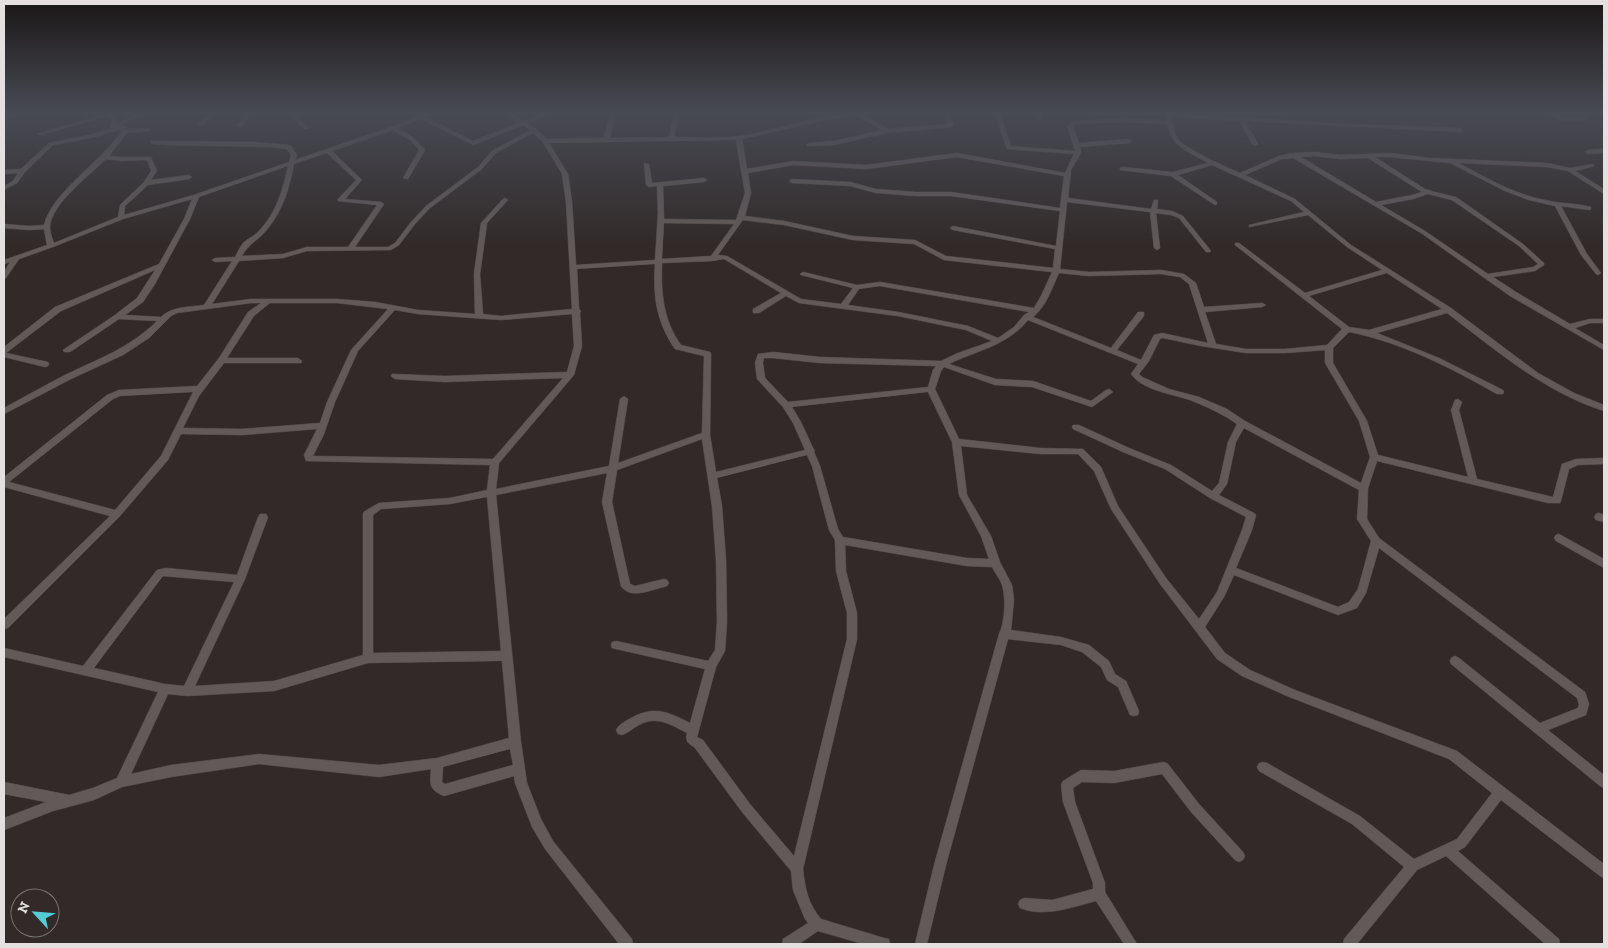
<svg xmlns="http://www.w3.org/2000/svg" width="1608" height="948" font-family="'Zilla Slab',serif">
<rect width="100%" height="100%" fill="#312a29"/>
<g fill="none" stroke-linecap="round" stroke-linejoin="round">
<defs>
<g id="minor">
<path d="M15,112H23L4,119V115Z"/>
<path d="M27,112H58L55,114H30Z"/>
<path d="M102,112H108L117,118V123L144,112H151L122,124L127,129L147,128L149,129V131L127,133L109,156L121,157H151L157,171L151,180L189,175L192,177L189,179L148,185L125,206L124,215L194,195L289,162L291,155L287,149L272,147L170,145L153,144L151,143V141L255,142L289,145L291,146L297,155L295,160L391,127L429,112H437L426,117L473,141L519,123L502,112H509L524,121L547,112H555L528,124L536,129L547,139L604,138L610,112H616L610,138L669,137L674,112H680L674,137C695,137 721,139 741,136C783,129 824,112 867,112L862,114L888,129L948,124L943,112H949L954,125L951,127L887,133L834,145L807,146L806,145L809,143L834,141L882,130L856,115L821,121L742,139L747,169L793,161L866,165L957,153L1065,173L1074,154L1007,149L996,117L988,112H995L1001,116L1011,146L1075,151L1067,126L1073,121L1122,118L1167,120L1164,112H1170V113L1351,124L1460,128L1463,130L1460,132L1245,121L1258,144L1255,146L1252,144L1239,121L1171,117C1173,124 1174,133 1178,139C1184,148 1228,168 1240,173L1279,156L1293,153L1315,152L1340,155L1390,153L1430,158L1547,163L1570,168L1594,164V166L1575,171L1604,189V194L1568,171L1547,167L1459,163C1486,178 1514,194 1545,200C1560,204 1576,203 1591,207V209L1589,210L1561,206L1587,254L1601,273L1598,275L1596,274L1581,255L1555,206L1529,200L1505,191L1450,163L1390,157H1375L1425,189L1435,192L1456,197L1523,244L1544,263V265L1535,271L1493,277L1516,292L1570,324L1590,319H1604V323H1590L1575,328L1604,345V350L1510,296L1421,233L1293,158L1282,159L1245,175L1295,199L1351,245L1451,308L1538,373L1574,393L1604,405V411C1544,392 1496,350 1447,313L1377,333L1439,358L1503,390L1504,392L1503,394H1497C1451,368 1401,342 1349,332L1333,348V363L1367,421L1378,455L1468,477L1451,410L1455,400L1458,399L1462,402L1459,410L1477,479L1553,497L1562,464L1576,459L1604,458V464L1578,465L1569,469L1561,501L1560,503H1548L1377,461L1368,488L1367,519L1379,538L1585,692L1589,704L1586,715L1548,730L1604,775V788L1600,786L1451,664L1450,661L1451,658L1455,656L1459,658L1540,723L1578,708L1579,704L1577,698L1379,548L1366,593L1357,608L1338,615L1234,575L1224,597L1205,627L1225,653L1250,670L1295,690L1457,751L1604,864V878L1600,876L1501,800L1465,847L1458,851L1559,939L1560,944H1545L1446,856L1417,870L1357,944H1343L1344,939L1404,867L1352,824L1259,771L1257,767L1259,763L1263,762L1267,763L1360,816L1414,859L1457,839L1492,793L1449,759L1287,696L1242,676L1217,659L1160,584L1111,509L1094,471L1078,454H1040L961,446L967,495L991,536L1000,562L1012,585L1014,600L1011,630L1061,637L1089,645L1109,661L1115,674L1126,681L1139,711L1138,715L1134,716L1130,715L1118,687L1107,680L1101,667L1082,652L1061,645L1008,639L946,865L927,944H915L934,865L999,634C1005,622 1006,598 1002,585C1000,579 995,573 992,567L967,566L845,545L846,571L857,613V639L803,869C805,888 808,904 821,919L884,938L889,939L890,944H863L818,931L799,944H782L783,939L808,923L805,919L793,890L791,871L742,812L695,748C688,743 685,742 687,733C671,725 657,715 639,725C633,728 628,733 622,735L618,734L616,730C619,724 626,721 631,718C655,705 668,712 690,723L705,669L616,649L612,648L611,645L612,642L616,641L708,661L715,650L717,622L716,560L712,506L702,439L617,470L612,502L630,584L635,586L664,579L667,580L669,583L667,586L664,587C650,590 631,600 621,586L602,502L607,473L496,495L521,742L527,783L541,819L553,841L632,939L633,944H619L545,849L532,827L515,783L514,776L444,796C428,789 430,784 431,769L379,777L259,764L171,777L122,787L94,800L53,811L4,830V818L46,802L4,794V782L69,795L93,788L117,778L158,692L4,657V648L83,666L157,570L166,568L237,575L258,517L260,514H266L268,517L245,579L195,686L274,681L363,655V513L365,511L379,503L450,498L487,490L490,465L306,461L304,455L317,429L242,435L181,434L168,460L120,516L8,628L4,629V619L110,516L4,487V477L107,395L119,390L197,386L219,358L248,312L261,303H251L177,313L171,316L149,338L123,355L71,379L4,414V408C24,397 44,386 65,375C100,358 128,349 157,321L119,319L70,352H64L63,350L115,315L137,298L155,270L61,311L6,353L48,362L49,364L48,366L45,367L4,357V347L55,307L159,264L184,219L192,199L123,219L53,247L19,259L6,278L4,279V272L10,262L4,264V260L47,245L44,229L29,230L4,228V224L29,226L44,225C52,192 102,161 122,131L121,129L95,137L53,145L25,172L17,183L4,190V186L13,181L18,173L4,174V170L21,169L49,143L94,134L112,128L110,126L112,120L107,116L42,135L37,134L104,114ZM421,119L473,145L523,125L530,130L492,151L478,167L426,206L411,222L395,243L388,247H355L384,204L381,202L345,199L362,180L332,151L393,130L411,141L419,150L403,178L408,179L425,150L415,139L398,128ZM1122,122L1167,124C1173,149 1188,151 1208,163L1173,172L1122,167L1120,168V170L1171,176L1215,205L1217,204V202L1178,175L1212,165L1291,201L1304,212L1249,225V227L1308,215L1347,247L1382,270L1305,293L1239,243H1235V245L1342,329L1327,345L1285,349H1246L1216,344L1205,312L1262,307L1266,305L1262,303L1204,307L1196,283L1184,274L1161,270L1089,272L1060,269L1067,202L1150,212L1154,248L1157,250L1160,248L1156,213L1171,215L1179,218L1206,252H1210L1211,251L1183,216L1172,211L1157,209L1158,200H1154L1151,209L1068,198L1071,170L1081,153L1080,147L1129,143L1132,141L1129,139L1079,143L1073,126L1076,124ZM533,133L543,142L562,174L566,202L572,309L501,316L483,314L480,274L487,223L507,201L508,200L505,198L503,199L481,223L474,274L475,314L418,310L375,302L337,299H251L212,304L239,261L283,258L307,251L391,250L399,245L415,224L430,208L482,169L496,153ZM736,140L745,193L736,220L664,219L663,186L704,182L707,180L704,178L652,183L649,164L644,163L646,185L649,187L657,186L658,213L655,260L576,265L572,202L568,174L549,143ZM327,153L356,180L338,199V201L377,205L348,247H307L283,254L242,256C249,244 254,243 263,234C282,214 289,190 294,164ZM1315,156L1340,159L1368,158L1422,192L1412,195L1376,202L1301,157ZM957,157L1064,176L1060,208L951,192H916L876,189L850,182L792,179L789,181L792,183L850,186L876,193L916,196H951L1060,211L1056,246L953,226L950,228L953,230L1055,249L1053,268L946,256L915,240L853,236L784,221L745,216L751,193L748,173L793,165L866,169ZM106,159L121,161L147,160L151,171L144,182L120,205L118,217L54,243C52,238 50,232 50,227C51,204 90,175 106,159ZM288,166C283,190 276,213 259,231C254,236 247,239 243,243C240,247 237,253 235,257L215,258L212,260L215,262L232,261L204,305C190,307 172,306 161,317L125,315L143,302L155,284L190,219L199,197ZM1428,194L1452,200L1519,246L1538,264L1533,267L1488,274L1425,231L1381,205L1413,199ZM743,220L784,225L853,240L914,244L944,260L1052,272L1041,296L1034,308L880,282L857,285L803,272L800,274L801,275L853,288L841,304L801,299L727,256L718,255ZM664,223L734,224L711,256L662,259ZM724,259L781,293L753,309V313H759L786,296L799,303L898,316L966,330L992,341L958,353L941,361L820,357L773,352L758,354L755,363L757,379L783,407L793,423L805,450L716,472L710,435L711,354L710,352L681,345C663,320 661,293 662,263L712,261ZM655,264C653,297 656,321 675,349L704,356L702,433L618,463L628,399L624,396L620,399L609,466L496,489L499,463L574,375L582,346L580,313L581,311L579,309L577,269ZM1059,273L1089,276L1161,274L1180,277L1189,284L1208,343L1162,333L1154,335L1141,360L1117,350L1144,316V312H1138L1111,348L1033,317C1046,307 1052,288 1059,273ZM1387,273L1442,309L1369,330L1349,327L1309,296ZM880,286L1029,312L1024,315L1014,327L998,338L968,326L898,312L848,305L859,289ZM270,303H337L388,309L351,350L327,402L320,423L242,429L183,428L199,396L224,363H301L302,361L298,358H227L254,316ZM395,310L418,314L501,320L572,314L574,346L567,372L445,376L392,374L391,376L395,379L445,382L563,378L493,459L313,456L324,434L335,402L358,351ZM1028,320L1138,364L1131,374C1144,392 1176,394 1195,402C1210,408 1224,415 1237,424L1228,442L1219,483L1212,491L1171,465L1129,448L1079,425H1073L1072,427L1073,429L1123,452L1165,469L1210,498L1246,517L1242,530L1217,592L1199,619L1166,578L1118,506L1101,467L1083,449L1040,448L959,439L935,389L941,371L944,367L995,385L1032,387L1092,407L1113,392L1109,389L1106,390L1091,401L1033,381L996,379L949,364C978,350 1007,346 1028,320ZM1163,338L1201,346L1246,353H1285L1325,350V363L1359,421L1370,457L1361,483L1245,421L1227,409L1199,397L1169,389L1142,377L1139,374L1149,361L1160,339ZM764,358H773L820,363L936,366L933,370L928,387L788,402L765,378L763,363ZM193,392L161,456L115,510L9,482L113,399L120,396ZM928,392L952,442L959,495L981,536L989,559L967,558L843,537L838,529L820,466L814,452L815,451L813,448L801,422L792,407ZM1244,428L1359,490L1357,519L1371,541L1358,589L1349,602L1338,607L1236,568L1252,530L1256,515L1254,513L1219,495L1227,484L1236,442ZM807,455L812,466L829,530L835,540L836,571L847,613V639L794,856L750,804L703,740L697,737L716,667L725,651L727,622L726,560L722,506L717,478ZM487,497L501,651L373,653V515L381,509L450,504ZM163,576L234,582L184,686L165,684L94,668ZM502,661L509,738L437,758L379,765L259,754L171,765L131,774L168,694L187,696L274,691L368,663ZM510,749L513,765L445,784L442,782L443,767Z"/>
<path d="M212,112H218L203,125H199V123Z"/>
<path d="M246,112H252L242,127H238L237,126Z"/>
<path d="M295,112H301L298,118L308,127V129H304L293,119L292,118Z"/>
<path d="M1036,112H1042L1041,120L1036,119Z"/>
<path d="M1545,112H1552L1563,117H1584L1587,119L1584,121H1562Z"/>
<path d="M1604,149V153L1588,154L1585,152L1588,150Z"/>
<path d="M1599,513L1604,515V522L1596,520L1594,517L1596,514Z"/>
<path d="M1559,534L1604,559V568L1556,541L1554,538L1556,535Z"/>
<path d="M1164,762L1168,764L1199,804L1243,852L1245,856L1243,860L1239,862L1235,860L1191,812L1162,774L1114,783L1082,782L1073,788L1075,802L1105,883V892L1137,944H1124L1096,901C1073,907 1043,918 1020,908L1018,904L1020,900L1024,898L1052,900L1093,889V883L1063,802L1061,785L1063,781L1081,770L1114,771Z"/>
</g>
</defs>
<!-- minor casing -->
<use href="#minor" stroke="#4e4848" stroke-width="1"/>
<!-- minor -->
<use href="#minor" fill="#625a59" fill-rule="evenodd"/>
</g>
<!-- sky -->
<linearGradient id="sky" x2="0" y2="1"><stop stop-color="#1b1717"/><stop offset="0.46" stop-color="#484a54"/><stop offset="1" stop-color="#484a54" stop-opacity="0"/></linearGradient>
<rect width="1608" height="245" fill="url(#sky)"/>
<!-- border -->
<rect width="1608" height="948" fill="none" stroke="#e5e0e0" stroke-width="10"/>
<!-- north arrow -->
<g transform="translate(35 913) rotate(296)"><circle r="24" fill="#312a29" stroke="#797372"/>
<path d="M0-4L9 19L0 12L-9 19Z" fill="#52ccd5"/>
<text y="-8" font-size="14" font-weight="bold" text-anchor="middle" fill="#e5e0e0">N</text>
</g>
</svg>
